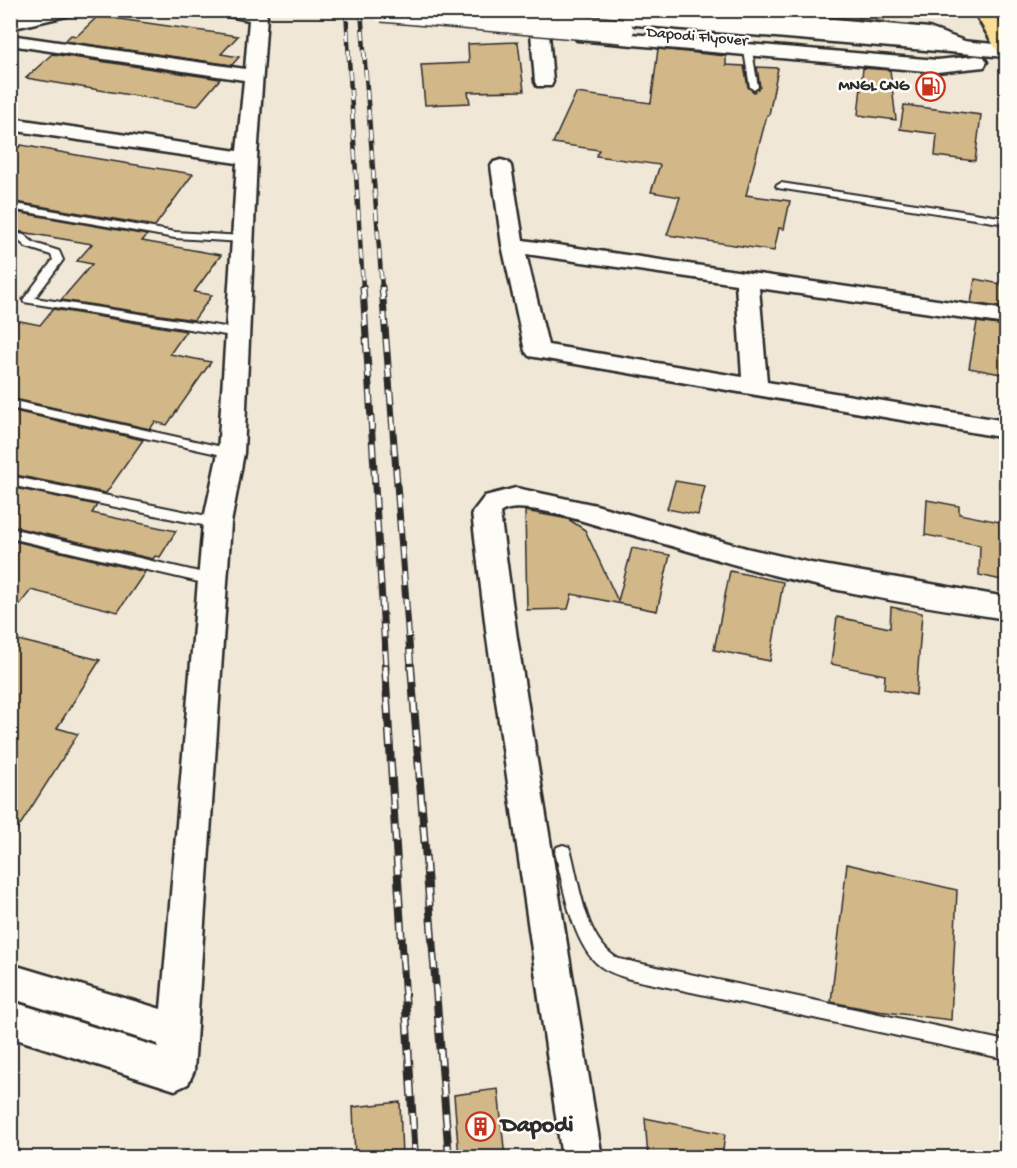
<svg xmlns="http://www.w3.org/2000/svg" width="1017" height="1168" font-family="'Gochi Hand',sans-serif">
<rect width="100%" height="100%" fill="#f0e7d6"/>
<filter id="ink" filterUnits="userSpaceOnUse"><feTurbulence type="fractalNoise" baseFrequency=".0167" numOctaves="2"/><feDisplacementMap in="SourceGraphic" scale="12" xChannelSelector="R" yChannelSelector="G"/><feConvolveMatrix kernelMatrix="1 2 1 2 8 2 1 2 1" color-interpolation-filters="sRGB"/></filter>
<g filter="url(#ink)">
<!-- building -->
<g fill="#d2b788" stroke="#2b2b2b" stroke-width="1.5">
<path d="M858,10H883L884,22L859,19Z"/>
<path d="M98,16L238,36L221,54L239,57L232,65L65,41L71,35L77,36Z"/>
<path d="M518,42L524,91L468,92L470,103L425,105L421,65L469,63L468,44Z"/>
<path d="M658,49L726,56V65L744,66L748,87L754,92L760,87L757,67L778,68L769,115H767L746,195L790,201L784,229L779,228L774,251L667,235L680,197L651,192L660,165L596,156L599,150L553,143L576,93L651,103Z"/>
<path d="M52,54L220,79L197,106L26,78Z"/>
<path d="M863,68L890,70L896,120L858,115Z"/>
<path d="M904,105L981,115L975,161L935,156L937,134L900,129Z"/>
<path d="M21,145L99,159L193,174L155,226L10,201V156Z"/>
<path d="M10,211L147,235L142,241L221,255L194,292L212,295L194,320L61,300L92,264L77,261L92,244L10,230Z"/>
<path d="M975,279L1006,285V308L971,303Z"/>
<path d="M53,309L186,331L170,354L211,362L167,425L155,422L150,429L10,398V319L40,325Z"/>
<path d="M977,322L1006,326V375L969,368Z"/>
<path d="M10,410L143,440L106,493L10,474Z"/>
<path d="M675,481L705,486L698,515L667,509Z"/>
<path d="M10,487L97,505L92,513L176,531L160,557L155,556L153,559L10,526Z"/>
<path d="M927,500L959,506V514L1000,522V529L1006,530V581L979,575L980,545L925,535Z"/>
<path d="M525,511L568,519L585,530L618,601L632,548L670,555L657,611L572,594L568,609L527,610Z"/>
<path d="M10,540L145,572L118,612L31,590L10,617Z"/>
<path d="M730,571L783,582L770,661L714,650Z"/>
<path d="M891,607L922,613L916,695L884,689L885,675L831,664L837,617L890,628Z"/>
<path d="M10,638L100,660L57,728L78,734L10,841Z"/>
<path d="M847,864L957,890L951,1020L877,1011L831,1002Z"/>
<path d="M498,1089L505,1158H459L454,1095Z"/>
<path d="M400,1102L402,1158H355L353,1107Z"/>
<path d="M645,1118L725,1134L722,1158H648Z"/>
</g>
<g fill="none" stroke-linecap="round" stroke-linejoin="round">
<defs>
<g id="service">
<path d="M748,48L752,51L758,87L754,90L750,87L744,51Z"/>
<path d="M781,183L1006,218V224L778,188L776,186Z"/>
<path d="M10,203L175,232L243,236L248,239L243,242L175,238L10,209Z"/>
<path d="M10,232L24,235L34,243L59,251L63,260L35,298L238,329L244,333L238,337L24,302L23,300L53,260L51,255L26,247L17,239L10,238Z"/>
<path d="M10,400L231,449L237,453L231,457L10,408Z"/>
<path d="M10,476L217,518L223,523L217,528L10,485Z"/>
<path d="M10,528L212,575L219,580L212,585L10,538Z"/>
<path d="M563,845L569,847L571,852C580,886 585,941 619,959L1006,1041V1059L630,979C620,976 608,972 600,966C572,945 563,884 555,852L557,847Z"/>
</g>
<g id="minor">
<path d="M216,10L264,12L267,16L257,158L244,453L231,523L194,1071L188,1084L175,1090L10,1037V1001L158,1047V1044L10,998V964L161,1009L203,523L218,453L237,163L10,130V118L237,151L244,80L10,45V35L245,69L249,20L218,14Z"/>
<path d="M540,28L546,29L549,33L553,82L551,86H537L535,82L531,33L534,29Z"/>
<path d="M501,160L508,162L511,166L523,240L1006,310V324L759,288L767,382L1006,421V438L529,356L525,351L502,245L491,166L494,162ZM526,254L736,284L742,377L548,345Z"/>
<path d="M516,488L596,505L746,548L811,563L1006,597V619C929,607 852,595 777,576C721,562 666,543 610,529C587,523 517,498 500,513L517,638L602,1158H562L487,638L472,513L485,496Z"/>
</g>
<g id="tertiary">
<path d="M38,10H78L75,14L10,29V17Z"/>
<path d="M656,10H739L929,28L970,43L974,47L970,51L963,53L956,51L926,40L666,16L659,14Z"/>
<path d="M584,30L937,60L976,56L984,57L987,62L984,67L937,72L577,40L574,36L577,32Z"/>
</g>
<path id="secondary" d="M523,10H609L1006,45V57L533,16L526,14Z"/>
<path id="primary" d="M973,10H993L1006,33V56L999,54Z"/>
</defs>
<!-- service casing -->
<use href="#service" stroke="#2b2b2b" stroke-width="4"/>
<!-- minor casing -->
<use href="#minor" stroke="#2b2b2b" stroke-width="5"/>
<!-- tertiary casing -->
<use href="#tertiary" stroke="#2b2b2b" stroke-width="5"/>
<!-- secondary casing -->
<use href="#secondary" stroke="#2b2b2b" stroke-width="5"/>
<!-- primary casing -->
<use href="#primary" stroke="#2b2b2b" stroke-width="5"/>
<!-- service -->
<use href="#service" fill="#fdfcf7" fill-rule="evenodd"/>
<!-- minor -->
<use href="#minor" fill="#fdfcf7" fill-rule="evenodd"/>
<!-- tertiary -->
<use href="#tertiary" fill="#fdfcf7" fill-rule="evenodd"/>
<!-- secondary -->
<use href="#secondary" fill="#fdfcf7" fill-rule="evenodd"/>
<!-- primary -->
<use href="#primary" fill="#fadf96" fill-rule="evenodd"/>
<defs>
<g id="rail-far2">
<path d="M346,10L363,288"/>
<path d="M361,10L382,288"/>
</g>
<g id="rail-far1">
<path d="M363,287L386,668"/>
<path d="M382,287L411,668"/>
</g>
<g id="rail">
<path d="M385,666L415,1158"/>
<path d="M411,666L449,1158"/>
</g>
</defs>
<!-- rail-far2 casing -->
<use href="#rail-far2" stroke="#2b2b2b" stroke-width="4.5"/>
<!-- rail-far1 casing -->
<use href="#rail-far1" stroke="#2b2b2b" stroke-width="7"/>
<!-- rail casing -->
<use href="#rail" stroke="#2b2b2b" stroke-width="8"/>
<!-- rail-far2 -->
<use href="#rail-far2" stroke="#fdfcf7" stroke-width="3" stroke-dasharray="10" stroke-linecap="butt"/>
<!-- rail-far1 -->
<use href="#rail-far1" stroke="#fdfcf7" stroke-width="4.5" stroke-dasharray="13" stroke-linecap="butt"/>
<!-- rail -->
<use href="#rail" stroke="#fdfcf7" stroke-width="5" stroke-dasharray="16" stroke-linecap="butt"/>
<defs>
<path id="secondary-bridge" d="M382,10L622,31"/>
</defs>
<!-- secondary-bridge casing -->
<use href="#secondary-bridge" stroke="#2b2b2b" stroke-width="26" stroke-linecap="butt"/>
<!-- secondary-bridge -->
<use href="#secondary-bridge" stroke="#fdfcf7" stroke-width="23"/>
</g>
</g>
<!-- icons -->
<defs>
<symbol id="fuel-ring" viewBox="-11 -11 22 22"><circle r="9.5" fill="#fdfcf7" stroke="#c8321e" stroke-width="1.5"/><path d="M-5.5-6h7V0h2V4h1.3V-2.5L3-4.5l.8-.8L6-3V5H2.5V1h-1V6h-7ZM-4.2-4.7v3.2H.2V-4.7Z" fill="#c8321e"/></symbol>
<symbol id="building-ring" viewBox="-11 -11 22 22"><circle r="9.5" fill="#fdfcf7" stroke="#c8321e" stroke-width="1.5"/><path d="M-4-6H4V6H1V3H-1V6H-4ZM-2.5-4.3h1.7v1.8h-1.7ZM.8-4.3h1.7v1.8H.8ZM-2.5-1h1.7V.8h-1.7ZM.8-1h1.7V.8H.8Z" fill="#c8321e"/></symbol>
</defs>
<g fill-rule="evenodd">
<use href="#fuel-ring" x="914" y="70" width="33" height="33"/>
<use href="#building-ring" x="464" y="1110" width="33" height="33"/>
</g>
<g text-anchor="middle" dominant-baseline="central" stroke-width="5" stroke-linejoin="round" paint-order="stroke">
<!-- far-street labels -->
<g font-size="16" fill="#2b2b2b" stroke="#fdfcf7">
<text transform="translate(697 38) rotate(5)">Dapodi Flyover</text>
</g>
<!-- far-poi labels -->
<g font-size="16" font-weight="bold" fill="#2b2b2b" stroke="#fdfcf7" text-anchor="end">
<text x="909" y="87">MNGL CNG</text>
</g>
<!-- near-poi labels -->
<g font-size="24" font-weight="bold" fill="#2b2b2b" stroke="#fdfcf7" text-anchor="start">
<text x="501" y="1126">Dapodi</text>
</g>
</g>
<!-- margin -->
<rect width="1017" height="1168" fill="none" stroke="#fdfcf7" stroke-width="36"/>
<rect x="18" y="18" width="981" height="1132" fill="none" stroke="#2b2b2b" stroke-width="2" filter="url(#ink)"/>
</svg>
